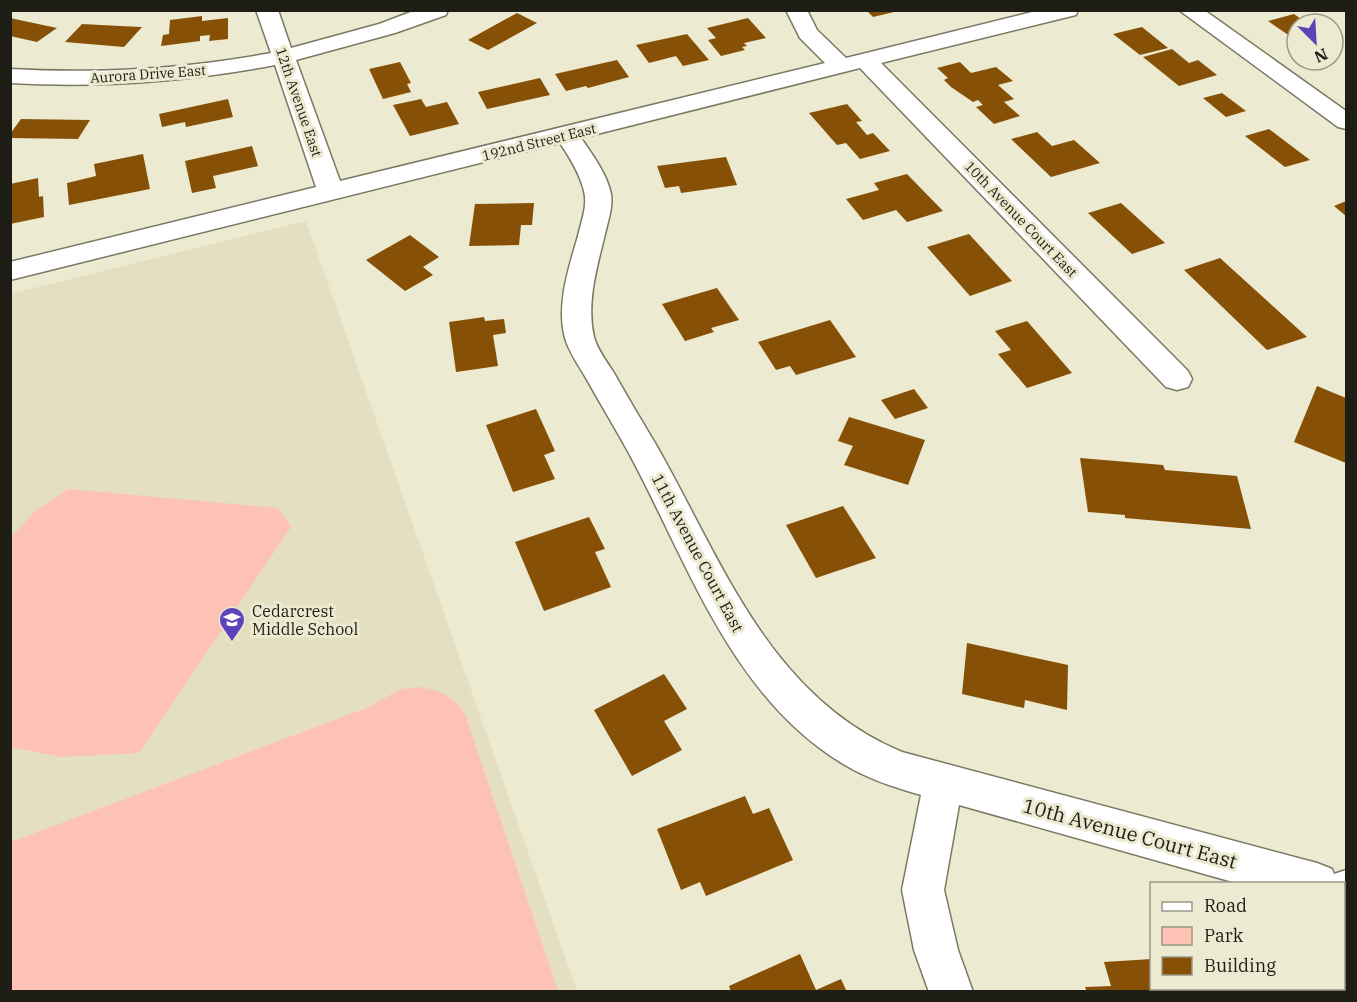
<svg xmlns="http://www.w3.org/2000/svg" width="1357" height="1002" font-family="'IBM Plex Serif',serif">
<rect width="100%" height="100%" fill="#ecead1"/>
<!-- built -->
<path fill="#e3dfc0" d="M306,221L577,991H11L10,294Z"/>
<!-- green -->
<g fill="#fec2b5">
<path d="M68,489L278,508L291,527L139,753L61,757L11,747V537L35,511Z"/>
<path d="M418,687C439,690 453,695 465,714L558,991H11V842L369,707L401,689Z"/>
</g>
<!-- building -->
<g fill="#865106">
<path d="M866,10H892L894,12L873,17Z"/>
<path d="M517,13L537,23L488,50L468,40Z"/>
<path d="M1294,14L1308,24H1297V41L1268,21Z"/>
<path d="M202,16V21L228,18V39L209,41L210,35L200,36V41L161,46L163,35L169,34L170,20Z"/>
<path d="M10,18L57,28L37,42L10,36Z"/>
<path d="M748,18L766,38L744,43L747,46L742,47L745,50L721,56L708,40L716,38L707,28Z"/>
<path d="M82,24L120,26L142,27L124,47L65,42Z"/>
<path d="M1142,27L1168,48L1140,55L1113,34Z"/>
<path d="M687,34L709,60L683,66L676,56L649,63L636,45Z"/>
<path d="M1172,49L1189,63L1198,60L1217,75L1179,86L1143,57Z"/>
<path d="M617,60L629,77L588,88L586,86L566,91L555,74Z"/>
<path d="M400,62L411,83L407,84L411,92L383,99L369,69Z"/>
<path d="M960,62L971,73L996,67L1013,81L998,85L1014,99L1004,102L1020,116L994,124L976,107L983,105L978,100L973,102L951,87L944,80L948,78L937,68Z"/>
<path d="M540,78L550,95L487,109L478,92Z"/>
<path d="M1222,93L1246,111L1226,117L1203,98Z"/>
<path d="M228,99L233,117L186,127L185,122L162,127L159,114Z"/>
<path d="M421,99L426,107L447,102L459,124L410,136L393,105Z"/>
<path d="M847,104L862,121L856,122L867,135L873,133L890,151L860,159L846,143L837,145L809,113Z"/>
<path d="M21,119L90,120L78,139L10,138V134Z"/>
<path d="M1269,129L1310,160L1285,167L1245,136Z"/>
<path d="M1037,132L1052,146L1074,140L1100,163L1051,177L1011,139Z"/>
<path d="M252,146L258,166L213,176L216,188L192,193L185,161Z"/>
<path d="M143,154L150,189L69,205L67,183L96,176L94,164Z"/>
<path d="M726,157L737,185L681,193L679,186L665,188L657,166Z"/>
<path d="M907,174L943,211L907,222L896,210L863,220L846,199L879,190L874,183Z"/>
<path d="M38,178L39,197L43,196L44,217L10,224V184Z"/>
<path d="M1346,201V216L1334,206Z"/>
<path d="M534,203L532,225H521L519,245L469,246L475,204Z"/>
<path d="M1121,203L1165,243L1132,254L1088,213Z"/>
<path d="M969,234L1012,281L970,296L927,247Z"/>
<path d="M410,235L439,257L423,267L433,275L405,291L366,260Z"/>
<path d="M1220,258L1307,337L1267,350L1184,270Z"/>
<path d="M717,288L739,320L711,328L714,332L685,341L662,304Z"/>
<path d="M484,317L485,321L504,319L506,333L493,335L498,366L456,372L449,322Z"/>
<path d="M830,320L856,357L796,375L790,366L776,370L758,342Z"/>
<path d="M1027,321L1072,373L1027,388L998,354L1011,350L995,331Z"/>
<path d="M1317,386L1346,398V463L1294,442Z"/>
<path d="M914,389L928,408L895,419L881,400Z"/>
<path d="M536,409L555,451L544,455L555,479L513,492L486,425Z"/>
<path d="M849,417L925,440L908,485L844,465L853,446L838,441Z"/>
<path d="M1080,458L1163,465L1165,470L1237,476L1251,529L1125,518V515L1088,512Z"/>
<path d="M843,506L876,558L816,578L786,525Z"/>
<path d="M589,517L605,549L595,552L611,587L544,611L515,542Z"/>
<path d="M967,643L1068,665L1067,710L1025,700L1024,708L962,694Z"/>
<path d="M664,674L687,709L664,721L682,750L632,776L594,710Z"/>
<path d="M745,796L753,814L769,808L793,860L706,896L700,882L681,890L657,829Z"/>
<path d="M800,954L816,990L841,979L847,992H731L729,986Z"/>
<path d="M1152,959V988H1175L1176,992H1087L1085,987L1111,986L1104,962Z"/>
</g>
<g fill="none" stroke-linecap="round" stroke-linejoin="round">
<defs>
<g id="minor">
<path d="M256,10H278L291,48L379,24L416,10H448L446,15L395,33L296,60L340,181L825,63L800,38L786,10H807L817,30L846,58L1040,10H1078L1076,15L881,63L1188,371L1192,379L1188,387L1177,390L1166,387L860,68L581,138C592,154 607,174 611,194C613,207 608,221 605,234C597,267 586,303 594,337C597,349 607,362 614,373C627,396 641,420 655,443C722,560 768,696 902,752L1317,863L1332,869L1334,874L1346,870V912H1344V884H1240L959,805L944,890L958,950L973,992H929L914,950L902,890L921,795C896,788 868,779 845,765C733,699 689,566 631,457C617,431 601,405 586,378C579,366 569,352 565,338C556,305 569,267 578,236C581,222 588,206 584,191C580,174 570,158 560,143L10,280V262L316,187L275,65C186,82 100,88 10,83V69C99,74 184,69 271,53Z"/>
<path d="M1179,10H1204L1346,111V129L1338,127Z"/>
</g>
</defs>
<!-- minor casing -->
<use href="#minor" stroke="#7b7863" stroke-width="3"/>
<!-- minor -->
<use href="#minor" fill="#fff" fill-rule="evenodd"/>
</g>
<!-- icons -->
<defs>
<symbol id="school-pin" viewBox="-11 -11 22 30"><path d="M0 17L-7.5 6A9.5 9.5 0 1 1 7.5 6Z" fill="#5e42ba" stroke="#ecead1"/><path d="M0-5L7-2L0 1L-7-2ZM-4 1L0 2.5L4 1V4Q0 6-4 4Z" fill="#fff"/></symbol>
</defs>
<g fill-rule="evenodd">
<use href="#school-pin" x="217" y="605" width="30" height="40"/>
</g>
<g text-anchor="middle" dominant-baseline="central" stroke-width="6" stroke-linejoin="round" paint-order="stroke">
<!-- far-street labels -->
<g font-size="14" fill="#1f1e16" stroke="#ecead1">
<text transform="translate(148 74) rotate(-4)">Aurora Drive East</text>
<text transform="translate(299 102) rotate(71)">12th Avenue East</text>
<text transform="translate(539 142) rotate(-14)">192nd Street East</text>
<text transform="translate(1021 219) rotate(46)">10th Avenue Court East</text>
</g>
<!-- street labels -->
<g font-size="16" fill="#1f1e16" stroke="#ecead1">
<text transform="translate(698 553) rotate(62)">11th Avenue Court East</text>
</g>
<!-- poi labels -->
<g font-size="16" fill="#1f1e16" stroke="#ecead1" text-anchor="start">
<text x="252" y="611">Cedarcrest<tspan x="252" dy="18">Middle School</tspan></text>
</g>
<!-- near-street labels -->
<g font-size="20" fill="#1f1e16" stroke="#ecead1">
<text transform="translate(1130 833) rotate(15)">10th Avenue Court East</text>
</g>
</g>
<!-- border -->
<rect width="1357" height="1002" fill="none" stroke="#1f1e16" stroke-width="24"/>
<!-- legend -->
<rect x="1150" y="882" width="195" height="108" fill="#ecead1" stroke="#9a9886" stroke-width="1.5"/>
<rect x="1162" y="902" width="30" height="9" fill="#ffffff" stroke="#9a9886" stroke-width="1.5"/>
<text x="1204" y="912" font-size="18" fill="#1f1e16">Road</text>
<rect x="1162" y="927" width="30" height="18" fill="#fec2b5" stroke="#9a9886" stroke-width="1.5"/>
<text x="1204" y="942" font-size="18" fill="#1f1e16">Park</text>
<rect x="1162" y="957" width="30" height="18" fill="#865106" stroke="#9a9886" stroke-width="1.5"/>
<text x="1204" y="972" font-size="18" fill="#1f1e16">Building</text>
<!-- north arrow -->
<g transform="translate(1315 42) rotate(156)"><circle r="28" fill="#ecead1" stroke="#9a9886" stroke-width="1.5"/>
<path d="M0-4.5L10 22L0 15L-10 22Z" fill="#5e42ba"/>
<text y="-9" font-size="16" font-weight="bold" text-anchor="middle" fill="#1f1e16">N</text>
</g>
</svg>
